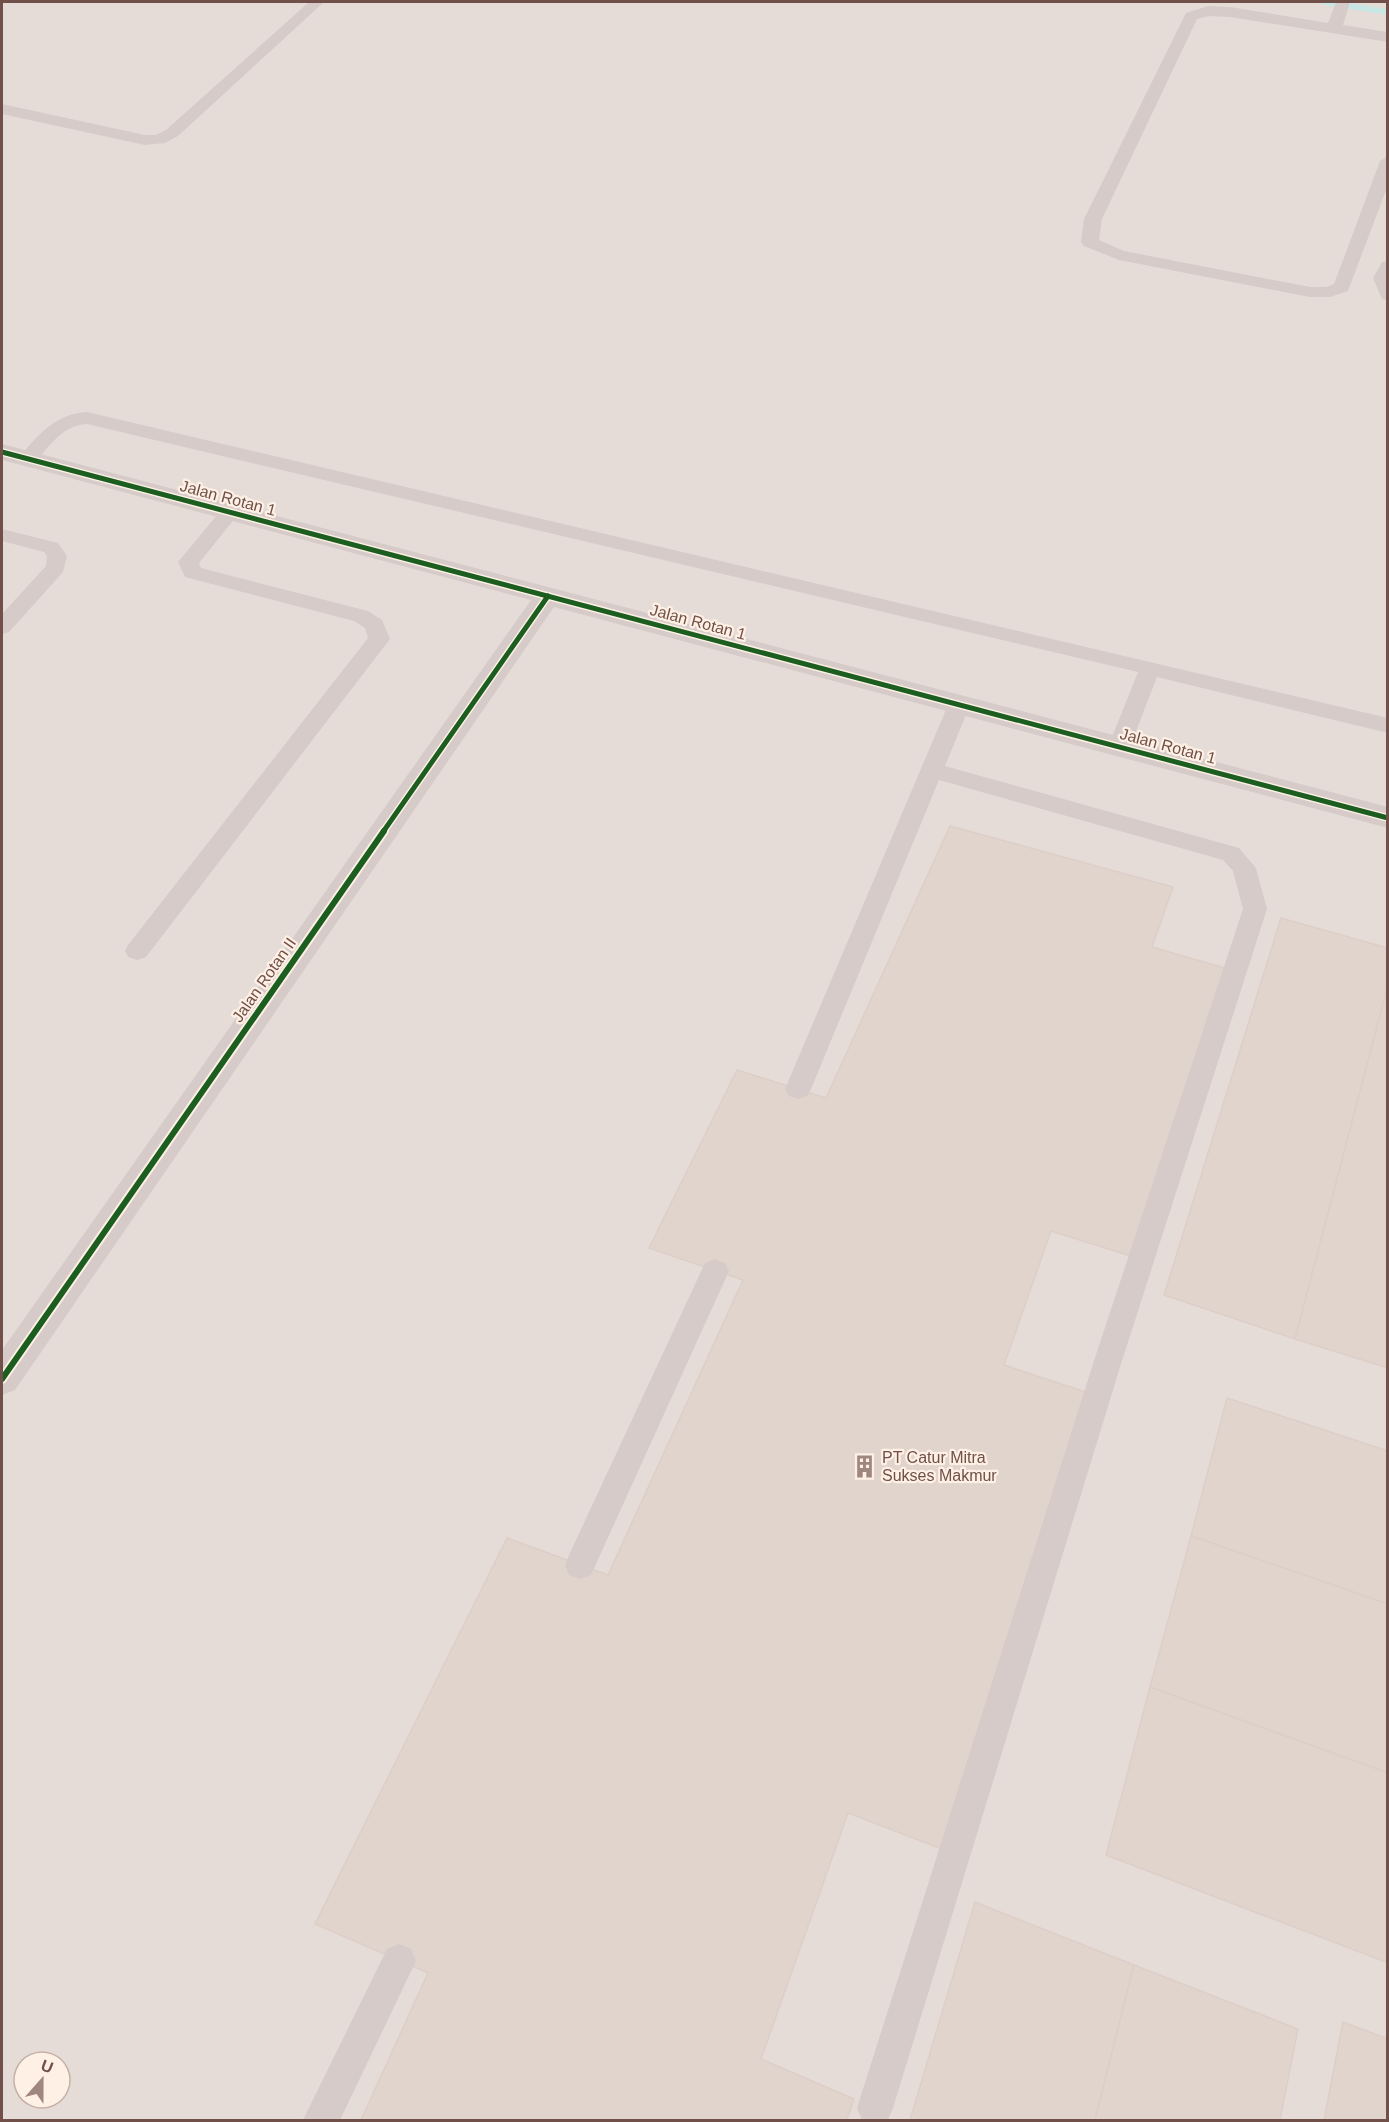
<svg xmlns="http://www.w3.org/2000/svg" width="1389" height="2122" font-family="Helvetica,sans-serif">
<rect width="100%" height="100%" fill="#f5ece5"/>
<!-- industrial -->
<path fill="#e6dcd7" fill-rule="evenodd" d="M2,2H1387V2120H2ZM24,2062H60V2098H24Z"/>
<g fill="none" stroke-linecap="round" stroke-linejoin="round">
<!-- stream -->
<path fill="#c8e6e3" fill-rule="evenodd" d="M1319,2H1341L1388,9V15L1324,5Z"/>
</g>
<!-- building -->
<g fill="#e1d4cd" stroke="#ddcec8" stroke-width="1.5">
<path d="M950,826L1173,887L1152,947L1225,968L1134,1257L1051,1231L1004,1365L1092,1394L947,1851L848,1813L761,2059L854,2099L847,2120H361L428,1973L315,1924L507,1538L608,1575L743,1280L649,1248L737,1070L826,1098Z"/>
<path d="M1281,918L1388,948V985L1295,1339L1164,1295Z"/>
<path d="M1388,985V1368L1295,1339Z"/>
<path d="M1227,1398L1388,1451V1604L1191,1536Z"/>
<path d="M1191,1536L1388,1604V1773L1150,1687Z"/>
<path d="M1150,1687L1388,1773V1963L1106,1855Z"/>
<path d="M975,1902L1134,1965L1095,2120H910Z"/>
<path d="M1134,1965L1298,2029L1280,2120H1095Z"/>
<path d="M1343,2022L1388,2039V2120H1324Z"/>
</g>
<g fill="none" stroke-linecap="round" stroke-linejoin="round">
<!-- service -->
<g fill="#d6cbc9" fill-rule="evenodd">
<path d="M309,2H324L178,136L165,143L145,145L2,114V104L145,135H156L166,130Z"/>
<path d="M1336,2H1350L1343,25L1388,32V42L1230,17L1209,16L1197,19L1102,219L1099,240L1124,251L1310,287H1327L1334,284L1380,161L1388,156V185L1348,291L1330,297H1310L1119,260L1084,246L1081,242L1084,219L1186,13L1208,6L1230,7L1328,23Z"/>
<path d="M1388,261V300L1382,299L1373,278L1382,262Z"/>
<path d="M87,412L1388,718V733L1157,677L1130,747L1127,752L1119,755L1111,752L1108,747L1138,672L87,424C63,425 49,446 35,463H21L18,459L21,455C40,433 56,414 87,412Z"/>
<path d="M230,506L237,508L240,512L199,563L201,568L368,611L382,620L390,639L146,957L137,960L128,957L125,951L128,945L368,638L365,628L354,621L185,577L178,562L223,508Z"/>
<path d="M2,529L58,543L67,556L63,572L9,632L2,634V614L46,566L47,556L44,552L2,541Z"/>
<path d="M959,698L967,700L970,705L945,766L1239,848L1256,868L1267,909L1121,1364L893,2108L888,2120H862L857,2108L1093,1364L1243,909L1233,871L1223,860L939,780L811,1089L807,1096L798,1099L789,1096L785,1089L948,705L951,700Z"/>
<path d="M715,1259L725,1263L729,1271L591,1575L580,1579L569,1575L565,1565L569,1555L705,1263Z"/>
<path d="M399,1944L411,1949L416,1961L340,2120H303L387,1949Z"/>
</g>
<!-- minor -->
<path fill="#d6cbc9" fill-rule="evenodd" d="M2,444L1388,807V828L554,607L15,1390L2,1395V1350L531,600L2,460Z"/>
<defs>
<g id="cycleway-far1">
<path d="M2,452L1388,818"/>
<path d="M383,832L548,596"/>
</g>
<path id="cycleway" d="M2,1379L384,831"/>
</defs>
<!-- cycleway-far1 casing -->
<use href="#cycleway-far1" stroke="#fef0e5" stroke-width="8"/>
<!-- cycleway casing -->
<use href="#cycleway" stroke="#fef0e5" stroke-width="10"/>
<!-- cycleway-far1 -->
<use href="#cycleway-far1" stroke="#1b5e20" stroke-width="5"/>
<!-- cycleway -->
<use href="#cycleway" stroke="#1b5e20" stroke-width="6"/>
</g>
<!-- icons -->
<defs>
<symbol id="building-bare" viewBox="-9 -9 18 18"><path d="M-4-6H4V6H1V3H-1V6H-4ZM-2.5-4.3h1.7v1.8h-1.7ZM.8-4.3h1.7v1.8H.8ZM-2.5-1h1.7V.8h-1.7ZM.8-1h1.7V.8H.8Z" fill="#9f877f" stroke="#fef0e5" stroke-width="2.5" paint-order="stroke"/></symbol>
</defs>
<g fill-rule="evenodd">
<use href="#building-bare" x="848" y="1450" width="33" height="33"/>
</g>
<g text-anchor="middle" dominant-baseline="central" stroke-width="4.5" stroke-linejoin="round" paint-order="stroke">
<!-- street labels -->
<g font-size="16" fill="#705048" stroke="#fef0e5">
<text transform="translate(228 498) rotate(15)">Jalan Rotan 1</text>
<text transform="translate(698 622) rotate(15)">Jalan Rotan 1</text>
<text transform="translate(1168 746) rotate(15)">Jalan Rotan 1</text>
<text transform="translate(264 980) rotate(-55)">Jalan Rotan II</text>
</g>
<!-- poi labels -->
<g font-size="16" fill="#705048" stroke="#fef0e5" text-anchor="start">
<text x="882" y="1457">PT Catur Mitra<tspan x="882" dy="18">Sukses Makmur</tspan></text>
</g>
</g>
<!-- border -->
<rect width="1389" height="2122" fill="none" stroke="#705048" stroke-width="6"/>
<!-- north arrow -->
<g transform="translate(42 2080) rotate(21)"><circle r="28" fill="#fef0e5" stroke="#c5b0a6" stroke-width="1.5"/>
<path d="M0-4.5L10 22L0 15L-10 22Z" fill="#9f877f"/>
<text y="-9" font-size="16" font-weight="bold" text-anchor="middle" fill="#705048">U</text>
</g>
</svg>
